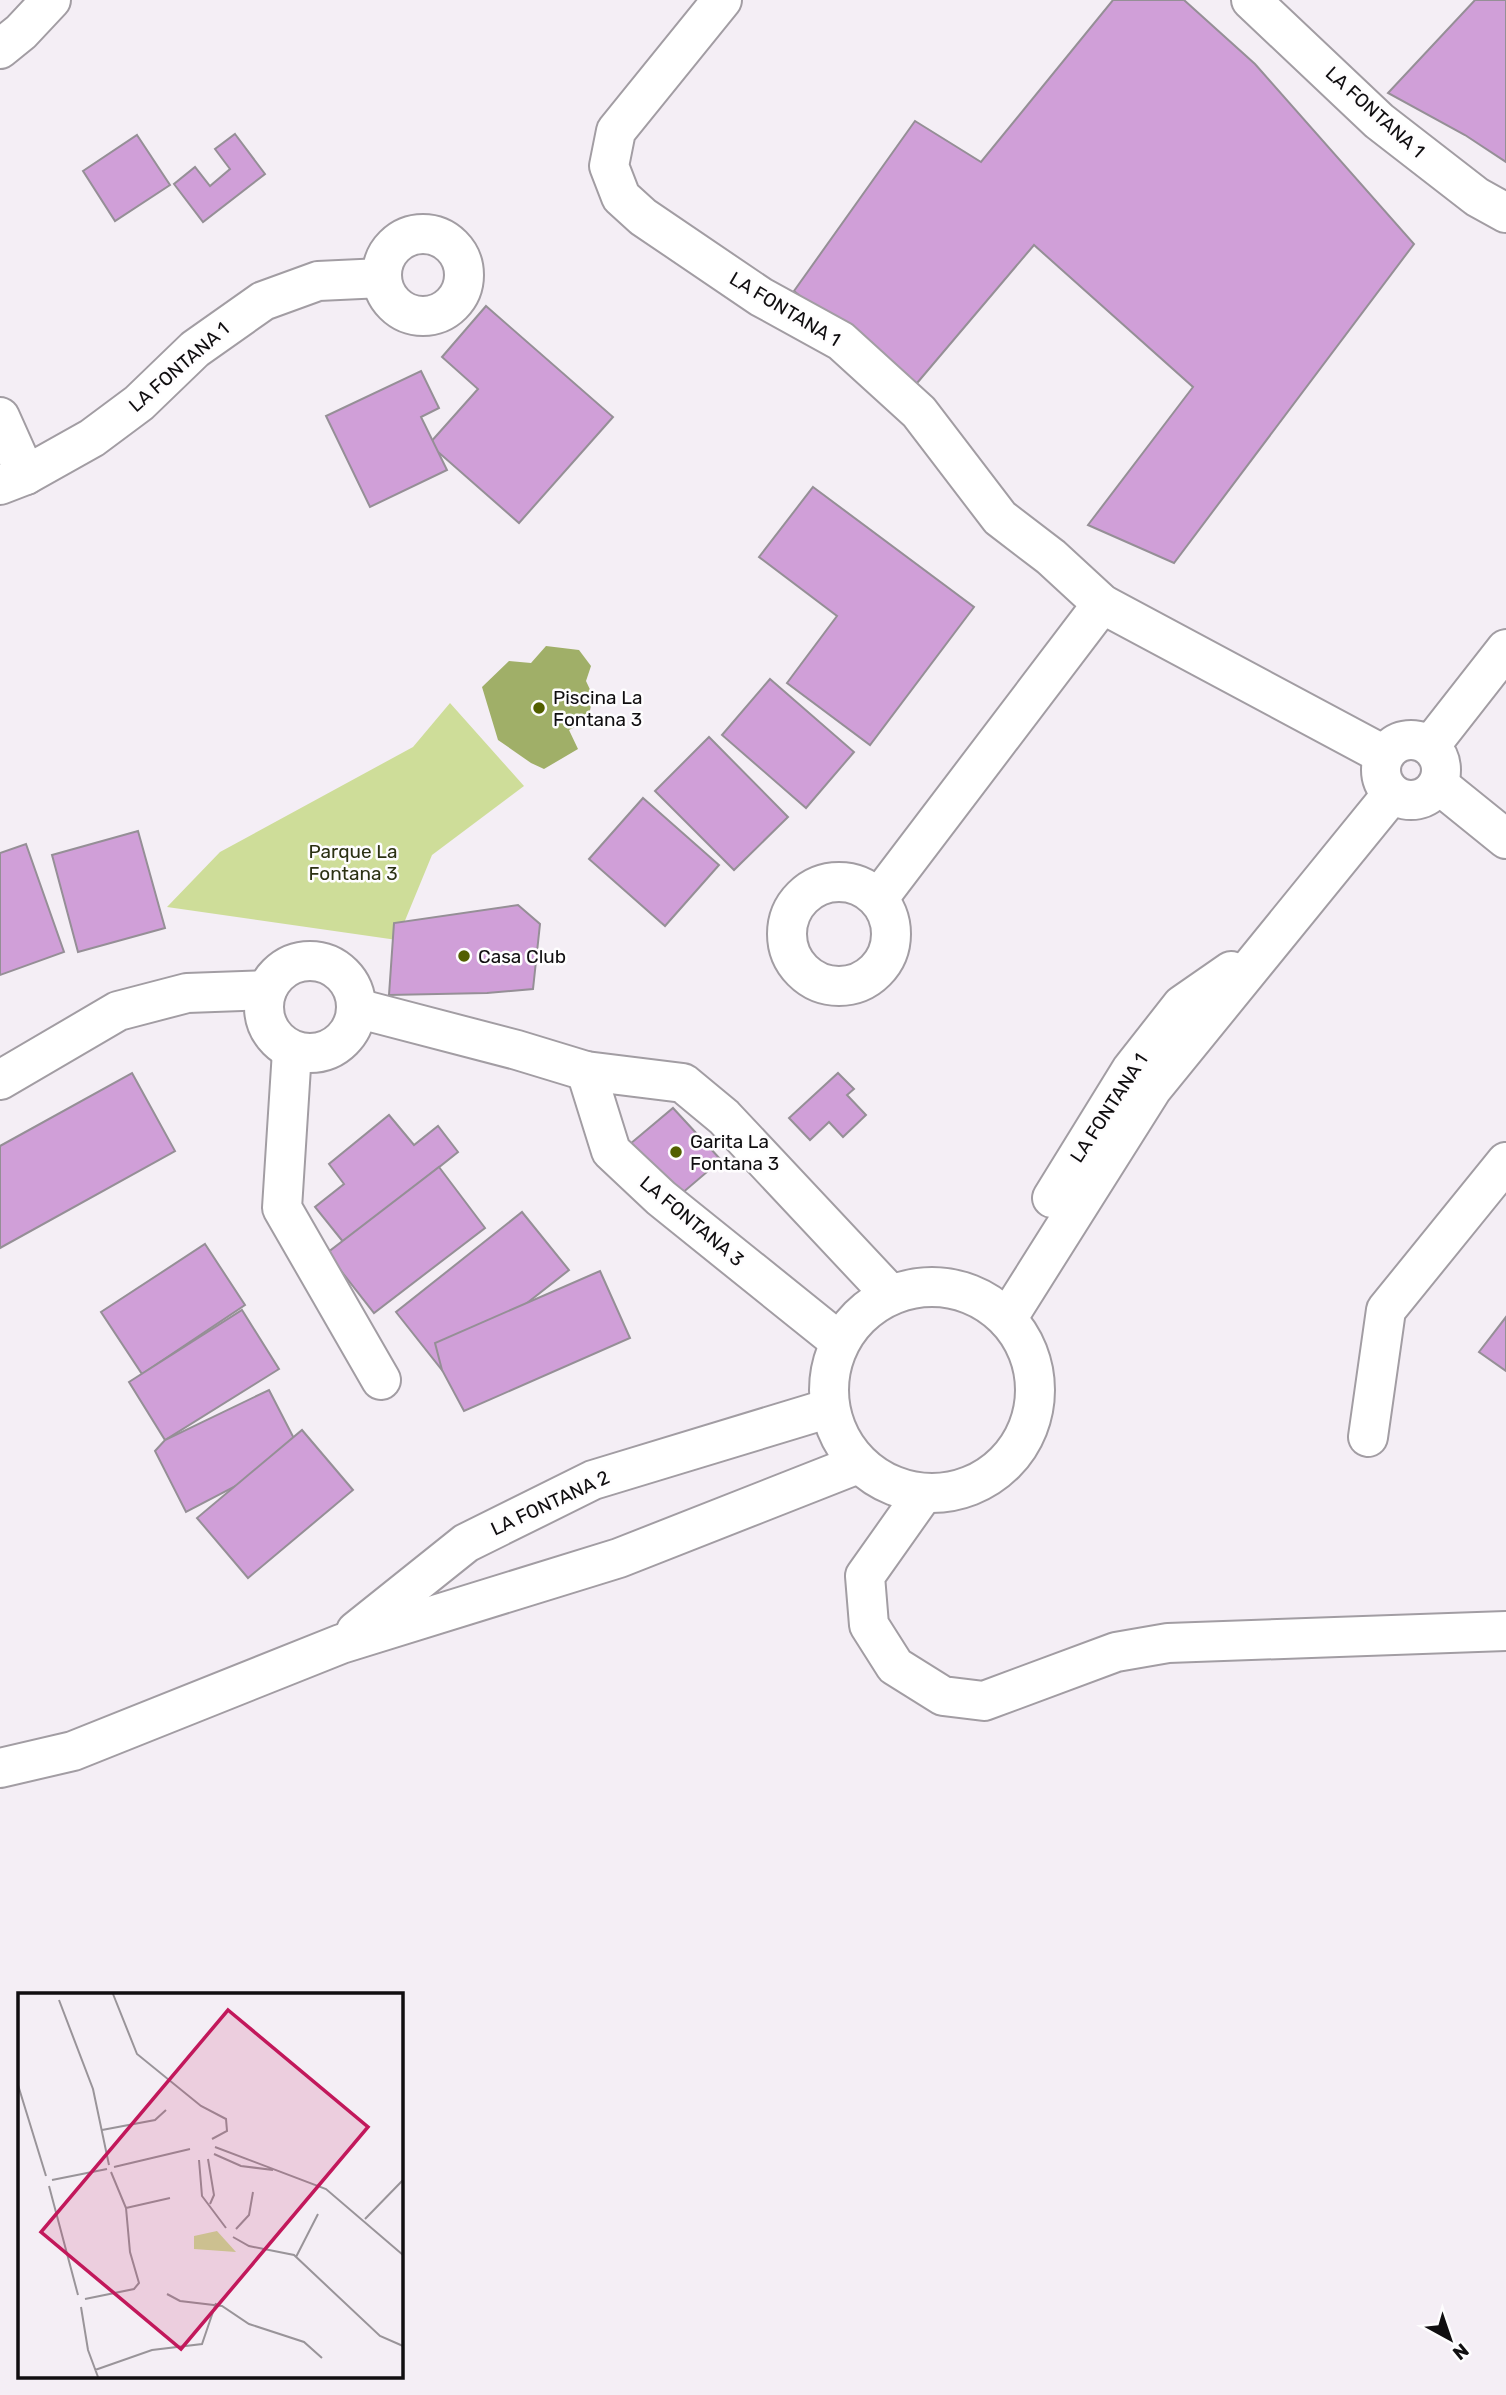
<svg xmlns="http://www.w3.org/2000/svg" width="1506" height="2395" font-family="Rubik,sans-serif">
<rect width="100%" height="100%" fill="#f4eef5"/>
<!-- green -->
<path fill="#cedd99" d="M450,703L524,786L432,855L397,940L167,907L220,852L413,747Z"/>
<!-- water -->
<path fill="#a0af68" d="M546,646L579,650L591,666L586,681L593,696L588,720L569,730L578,749L544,769L531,763L498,740L482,687L509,661L531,663Z"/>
<!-- building -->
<g fill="#d09fd8" stroke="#958f96" stroke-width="2">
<path d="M1113,0H1184L1255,64L1414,244L1174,563L1088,525L1193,387L1034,245L912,389L794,291L915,121L981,162Z"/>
<path d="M1475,0H1506V162L1465,135L1388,93Z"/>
<path d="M235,134L265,174L203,222L174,184L195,167L210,186L230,169L215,149Z"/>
<path d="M137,135L170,185L115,221L83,171Z"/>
<path d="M486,306L613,417L519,523L429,444L478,389L442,357Z"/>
<path d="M421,371L439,408L421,417L447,470L370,507L326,416Z"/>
<path d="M813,487L974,607L870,745L787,683L837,616L759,557Z"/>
<path d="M770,679L854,752L806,808L722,735Z"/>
<path d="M709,737L788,817L734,870L655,791Z"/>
<path d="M643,798L719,865L665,926L589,859Z"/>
<path d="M138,831L165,928L78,952L52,855Z"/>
<path d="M26,844L64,952L0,975V853Z"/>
<path d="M518,905L540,924L533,989L487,993L389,995L394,923Z"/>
<path d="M132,1073L175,1151L0,1248V1146Z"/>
<path d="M838,1073L854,1089L847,1095L866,1115L843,1137L829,1122L810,1140L789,1118Z"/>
<path d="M673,1108L721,1160L680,1195L630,1144Z"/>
<path d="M389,1115L414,1145L438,1126L458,1152L344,1243L315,1207L344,1184L329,1164Z"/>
<path d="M439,1167L485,1228L374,1313L327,1253Z"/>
<path d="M522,1212L569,1270L442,1370L396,1312Z"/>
<path d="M205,1244L245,1305L142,1374L101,1312Z"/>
<path d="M600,1271L630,1338L464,1411L442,1370L435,1343Z"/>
<path d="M242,1310L279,1369L165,1440L129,1382Z"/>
<path d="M1506,1317V1371L1479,1352Z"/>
<path d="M269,1390L301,1452L186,1512L155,1451L165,1440Z"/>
<path d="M302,1430L353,1490L248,1578L197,1518Z"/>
</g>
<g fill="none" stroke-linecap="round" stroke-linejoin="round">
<defs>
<g id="street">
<path d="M722,0L616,131L609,166L621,197L643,217L761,297L841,341L919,412L1000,518L1051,557L1102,604L1384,755"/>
<path d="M1251,0L1379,121L1477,197L1506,213"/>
<path d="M0,49L21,32L51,0"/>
<circle cx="423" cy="275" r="41"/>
<path d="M0,417L26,475"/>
<path d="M0,485L26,475L92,438L139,403L195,349L263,301L318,281L382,278"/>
<circle cx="1411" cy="770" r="30"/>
<path d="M1430,746L1506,649"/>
<path d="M1438,784L1506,839"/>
<circle cx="839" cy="934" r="52"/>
<path d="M878,899L1102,604"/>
<circle cx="310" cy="1007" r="46"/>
<path d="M356,1008L517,1050L586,1071L683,1083L724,1117L891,1295"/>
<path d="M292,1051L282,1208L381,1380"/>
<path d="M586,1071L611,1151L661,1198L840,1342"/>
<path d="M0,1080L118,1011L187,993L267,990"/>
<path d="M1052,1198L1131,1070L1182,1005L1231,971"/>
<circle cx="932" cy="1390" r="103"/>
<path d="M1007,1319L1152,1089L1392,794"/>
<path d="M1368,1437L1386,1310L1506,1162"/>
<path d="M923,1494L865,1576L869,1625L895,1666L943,1696L984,1701L1116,1652L1168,1643L1506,1631"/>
<path d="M356,1631L466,1543L593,1480L830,1408"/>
<path d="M0,1768L73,1751L341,1644L619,1558L858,1464"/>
</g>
</defs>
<!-- street casing -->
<use href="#street" stroke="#a29da3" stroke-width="42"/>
<!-- street -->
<use href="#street" stroke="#fff" stroke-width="38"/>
</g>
<!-- markers -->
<g fill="#525f00" stroke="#fefdfe" stroke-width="2.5">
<circle cx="539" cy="708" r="7"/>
<circle cx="464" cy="956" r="7"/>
<circle cx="676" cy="1152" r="7"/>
</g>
<g text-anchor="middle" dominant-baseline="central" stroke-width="5" stroke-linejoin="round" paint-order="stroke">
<!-- street labels -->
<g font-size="19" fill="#100e10" stroke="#fefdfe">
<text transform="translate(1375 112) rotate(42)">LA FONTANA 1</text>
<text transform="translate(785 309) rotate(31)">LA FONTANA 1</text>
<text transform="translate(179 367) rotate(-41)">LA FONTANA 1</text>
<text transform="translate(1109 1108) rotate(-57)">LA FONTANA 1</text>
<text transform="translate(692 1221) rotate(40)">LA FONTANA 3</text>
<text transform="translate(550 1503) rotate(-25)">LA FONTANA 2</text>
</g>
<!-- poi labels -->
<g font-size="19" fill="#100e10" stroke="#fefdfe" text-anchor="start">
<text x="553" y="697">Piscina La<tspan x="553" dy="22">Fontana 3</tspan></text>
<text x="478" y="956">Casa Club</text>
<text x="690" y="1141">Garita La<tspan x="690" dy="22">Fontana 3</tspan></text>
</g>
<!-- park labels -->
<g font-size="19" fill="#2b3112" stroke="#fefdfe">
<text x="353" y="851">Parque La<tspan x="353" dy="22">Fontana 3</tspan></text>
</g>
</g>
<!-- overview -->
<g transform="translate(18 1993)">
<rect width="385" height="385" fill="#f4eef5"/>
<path d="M199,238L218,259L176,256V243Z" fill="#cedd99"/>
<path fill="none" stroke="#999499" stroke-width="2" d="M95,1L119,61L183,113L208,126L209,138L194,146M41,7L75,96L91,172M0,92L28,183M84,137L137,127L148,117M197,154L308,196L385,262M196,161L223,173L255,177M190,166L196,202L192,211M181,167L184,203L208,235M96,174L172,156M34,187L89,176M31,193L60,302M108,215L152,205M347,226L385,187M218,236L231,222L235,199M215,244L231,253L276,262L362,343L385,353M278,264L300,221M149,301L162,308L204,313L231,331L286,349L304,365M67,306L116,296L121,290L112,259L108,215L93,179M63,314L70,357L80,384M77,377L134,357L184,351L198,310"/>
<path fill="#c2185b" fill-opacity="0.15" stroke="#c2185b" stroke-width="3.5" d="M210,17L350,134L163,356L23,239Z"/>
<rect width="385" height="385" fill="none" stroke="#100e10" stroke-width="3.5"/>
</g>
<!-- north arrow -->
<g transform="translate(1450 2339) rotate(140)" stroke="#fefdfe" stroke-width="5" paint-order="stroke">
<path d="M0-5L12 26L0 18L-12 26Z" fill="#100e10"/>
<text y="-10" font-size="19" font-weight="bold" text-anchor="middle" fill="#100e10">N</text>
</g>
</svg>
